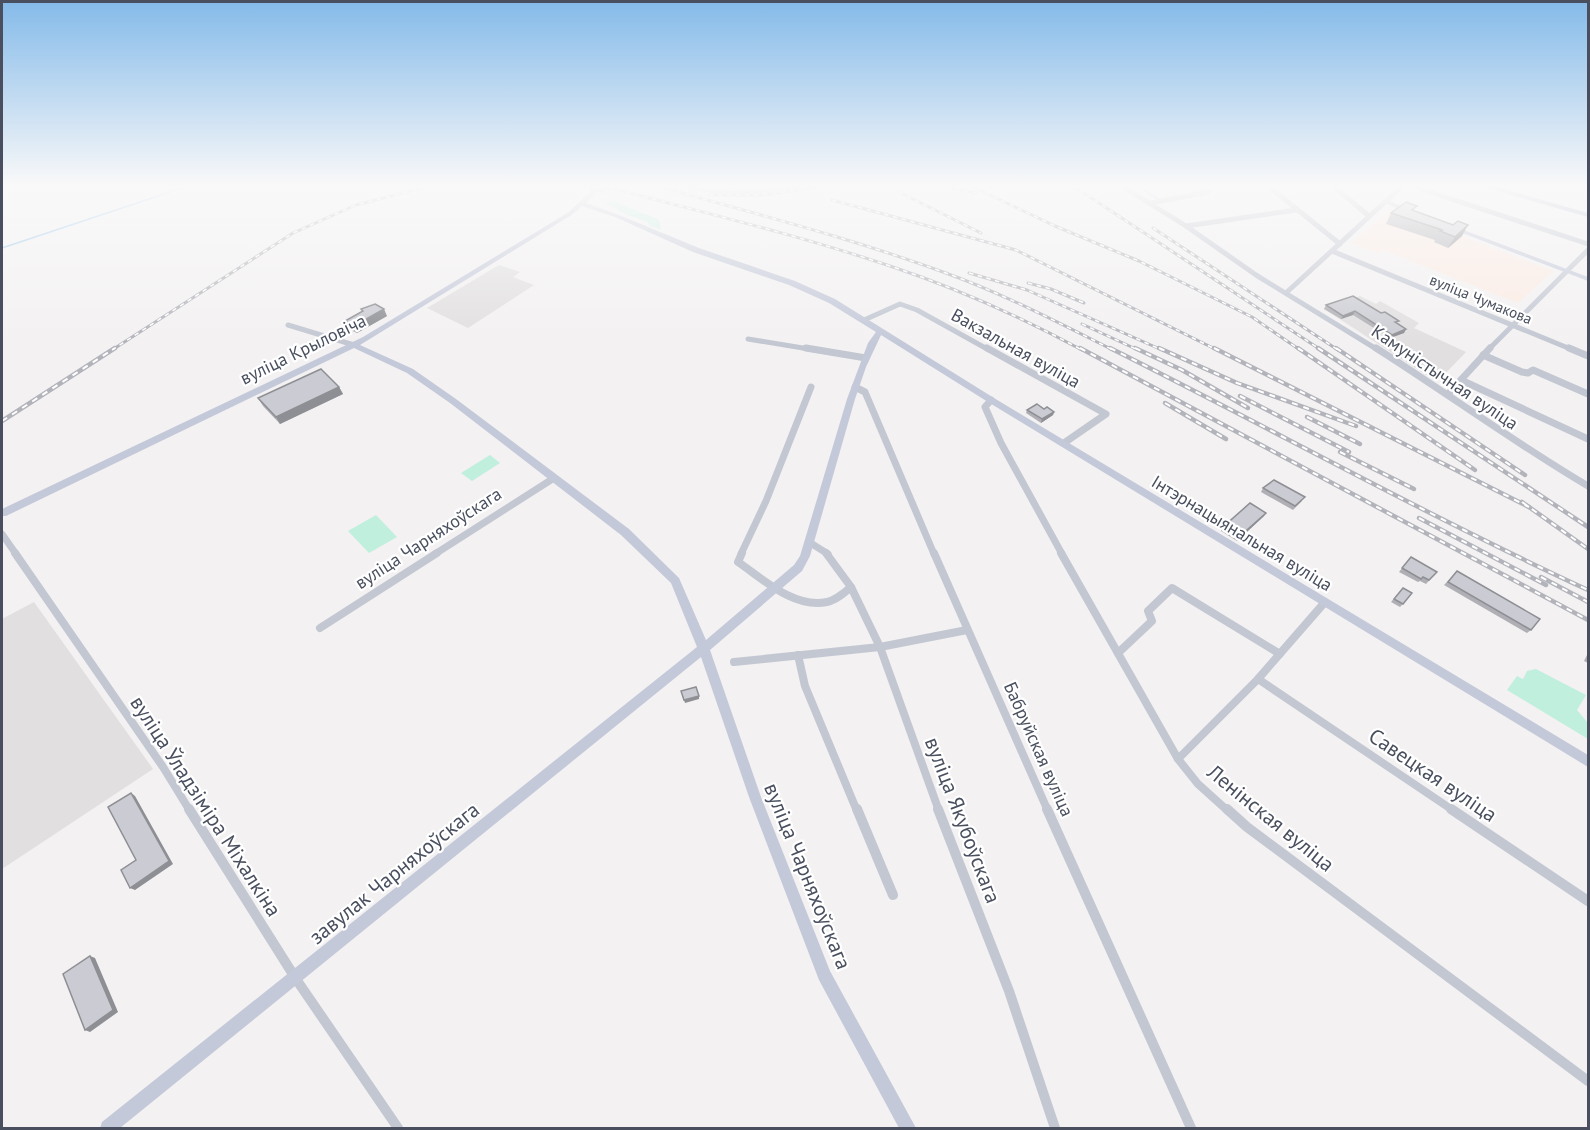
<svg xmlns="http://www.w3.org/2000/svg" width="1590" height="1130" font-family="'PT Sans',sans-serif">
<rect width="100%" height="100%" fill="#f3f1f1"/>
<!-- education -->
<g fill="#e1dfe0">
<path d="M499,265L520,272L513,277L534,285L468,328L427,308Z"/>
<path d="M1360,296L1376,304L1380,301L1419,323L1414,328L1466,352L1437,382L1324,309Z"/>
<path d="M34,602L153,769L2,869V619Z"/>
</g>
<!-- medical -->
<path fill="#fbebe3" d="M1390,210H1393L1553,271L1518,303L1383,250L1378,253L1351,243Z"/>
<!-- green -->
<g fill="#c1efdd">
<path d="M612,200L659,220L661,230L649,225L648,222L627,215L605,203Z"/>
<path d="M490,455L500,463L472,481L461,473Z"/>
<path d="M376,515L397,537L369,553L348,531Z"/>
<path d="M1536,669L1586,695L1577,710L1588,723V739L1507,690L1517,676L1523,679L1527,671Z"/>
</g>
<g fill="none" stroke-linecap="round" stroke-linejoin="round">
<!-- stream -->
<g stroke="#8fc3eb" stroke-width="1.5">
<path d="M1136,185L1158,199"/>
<path d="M2,248L191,185"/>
</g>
<!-- street-far3 -->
<g stroke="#c2c7d2" stroke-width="5">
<path d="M680,185L729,193L814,185"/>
<path d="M1120,185L1186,226L1256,275L1378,350"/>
<path d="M1267,185L1340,244"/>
<path d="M1332,185L1369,216"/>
<path d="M1409,185L1588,244"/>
<path d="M1151,203L1208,192"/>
<path d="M1186,226L1296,210"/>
<path d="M1332,251L1573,350"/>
<path d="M1287,292L1385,202"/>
<path d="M864,320L900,304L917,310L989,350"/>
<path d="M288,325L354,345"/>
<path d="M748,339L815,350"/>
<path d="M1488,350L1588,250"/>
</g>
<!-- street-far2 -->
<g stroke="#c2c7d2" stroke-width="7">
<path d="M806,348L866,358"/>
<path d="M987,348L1106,414L1064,443"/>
<path d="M1376,348C1447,393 1515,443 1588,486"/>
<path d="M1569,348L1588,356"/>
<path d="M1483,355L1522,372L1528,373L1533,370L1588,394"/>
<path d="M1461,380L1588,439"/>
<path d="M855,387L865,392L934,554"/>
<path d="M1448,394L1490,348"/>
<path d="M991,400L985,407L1001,443L1062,554"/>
<path d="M2,534L16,554"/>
<path d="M809,542L828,554"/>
<path d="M435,554L554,478"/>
<path d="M741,554L766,501L811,387"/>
</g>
<!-- street-far1 -->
<g stroke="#c2c7d2" stroke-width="8">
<path d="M15,553L163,767L190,811"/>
<path d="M742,553L738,562C763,579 794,609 827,602C836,600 844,593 851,587"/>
<path d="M826,553L851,587L880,647L939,811"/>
<path d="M934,553L1048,811"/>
<path d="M1061,553L1178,759L1198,784L1228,811"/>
<path d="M320,628L437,553"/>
<path d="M1118,653L1152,621L1148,611L1172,588L1280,654"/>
<path d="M798,655L805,686L857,811"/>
<path d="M734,662L880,647L967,630"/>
<path d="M1258,679L1454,811"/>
<path d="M1178,759L1258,679L1325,602"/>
</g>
<!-- street -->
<g stroke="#c2c7d2" stroke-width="10">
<path d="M189,809L296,979L398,1128"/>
<path d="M857,809L893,895"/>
<path d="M938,809L1009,991L1055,1128"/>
<path d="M1047,809L1191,1128"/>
<path d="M1227,809L1247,827L1588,1081"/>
<path d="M1451,809L1588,901"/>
</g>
<!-- secondary -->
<g fill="#c4c9d9" fill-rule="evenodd">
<path d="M597,185H604L586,203L619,215L699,248L795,281L835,299L994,398L1588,755V767L988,402L881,335L866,367L855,399L810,556L802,571L710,650L761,797L830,971L916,1128H899L819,980L749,797L701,657L120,1128H100L102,1122L697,647L671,583L621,535L450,403L407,373L354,348L6,516H2V509L363,337L569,212ZM582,206L615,217L693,252L789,285L829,303L876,332L868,343L847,399L800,556L794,565L706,640L679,578L629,529L456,399L413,369L360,345L573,214Z"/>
<path d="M1400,185H1407L1390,201L1413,211V213H1409L1382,202Z"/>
<path d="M1449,226H1453L1588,277V281L1449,228Z"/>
</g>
<!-- primary -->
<path fill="#b1b9cf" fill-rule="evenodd" d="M1476,185H1490L1588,213V217Z"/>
<defs>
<g id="rail-far1">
<path d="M577,185L607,192"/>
<path d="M600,185C697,211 795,234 890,266C956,288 1021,317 1082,350"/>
<path d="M652,185L677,191"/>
<path d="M938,185L977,193"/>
<path d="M969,185L1055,226L1139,261L1252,317L1300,350"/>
<path d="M1072,185L1321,350"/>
<path d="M668,189C760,215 853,239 943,272C1002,293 1057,322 1113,350"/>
<path d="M899,192L981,233"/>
<path d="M709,195H762L835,185"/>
<path d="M832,200L1016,250L1217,350"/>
<path d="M1153,228L1338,350"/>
<path d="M969,273L1027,290L1162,350"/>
<path d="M1028,283L1051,289L1084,303"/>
<path d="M1082,324L1138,350"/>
<path d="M112,350L293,233L356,205L434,185"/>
</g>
<g id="rail">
<path d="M1080,348L1588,620"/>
<path d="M1110,348C1270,428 1426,515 1588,590"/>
<path d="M1135,348L1182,370L1248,408"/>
<path d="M1159,348L1237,383L1356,426"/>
<path d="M1214,348L1529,507"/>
<path d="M1298,348L1475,470"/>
<path d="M1318,348L1588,527"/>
<path d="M1336,348L1525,475"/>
<path d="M1240,396L1349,452"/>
<path d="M1165,403L1226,439"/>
<path d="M1307,417L1360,444"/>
<path d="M2,421L115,348"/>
<path d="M1340,452L1414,489"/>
<path d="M1522,502L1588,549"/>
<path d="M1419,518L1546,585"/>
<path d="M1541,577L1588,602"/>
</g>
</defs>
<!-- rail-far1 casing -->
<use href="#rail-far1" stroke="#b3b4bb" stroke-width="3"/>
<!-- rail casing -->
<use href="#rail" stroke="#b3b4bb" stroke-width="4.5"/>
<!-- rail-far1 -->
<use href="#rail-far1" stroke="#fff" stroke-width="1.5" stroke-dasharray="4.5" stroke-linecap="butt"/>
<!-- rail -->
<use href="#rail" stroke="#fff" stroke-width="2" stroke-dasharray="6" stroke-linecap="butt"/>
</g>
<!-- wall -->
<g fill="#afafb5">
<path d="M1414,211L1462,236L1448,248L1434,242L1435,240L1386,224L1391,213Z"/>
<path d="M1326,305L1381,313L1406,329L1404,333L1390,338L1353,315L1341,319L1324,309Z"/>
<path d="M361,309L387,316L357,333L348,329L345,321L362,312Z"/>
<path d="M339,387L343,394L280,424L263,406L258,398Z"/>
<path d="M1044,409L1054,412L1053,415L1041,423L1026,413L1027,410Z"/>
<path d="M1263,488L1302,501L1293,510L1261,492Z"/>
<path d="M1264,516L1237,541L1221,531L1223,527Z"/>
<path d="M1411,557L1437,572L1426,584L1420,581L1418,582L1399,572Z"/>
<path d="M1457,571L1531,630L1527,633L1444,585Z"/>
<path d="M1403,588V604L1400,607L1391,602Z"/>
<path d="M1588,653V663L1584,661Z"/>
</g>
<!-- shaded-wall -->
<g fill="#8e8f94">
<path d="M1468,225L1462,236L1448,248L1455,237Z"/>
<path d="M384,309L387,316L357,333L354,326Z"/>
<path d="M1355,311L1353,315L1341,319L1343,316Z"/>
<path d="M1406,329L1404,333L1390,338L1392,335Z"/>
<path d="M339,387L343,394L280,424L276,417Z"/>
<path d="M1054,412L1053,415L1041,423L1042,419Z"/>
<path d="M1266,513L1264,516L1237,541L1239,537Z"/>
<path d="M699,696V699L685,703L684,700Z"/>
<path d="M131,793L135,796L173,864L135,890L130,888L169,861Z"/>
<path d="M90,956L95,958L118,1012L90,1032L85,1030Z"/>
</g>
<!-- building -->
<g fill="#cbccd3" stroke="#8e8f94" stroke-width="1.5">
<path d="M1406,202L1417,206L1412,210L1453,225L1458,221L1468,225L1455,237L1440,231L1442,230L1391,213Z"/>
<path d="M1353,296L1381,313L1385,312L1399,321L1395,322L1406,329L1392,335L1355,311L1343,316L1326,305Z"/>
<path d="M375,304L384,309L354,326L345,321L363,311L361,309Z"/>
<path d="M321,369L339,387L276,417L258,398Z"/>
<path d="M1037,404L1044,409L1047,407L1054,412L1042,419L1027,410Z"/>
<path d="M1274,480L1305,497L1295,506L1263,488Z"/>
<path d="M1250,503L1266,513L1239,537L1223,527Z"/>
<path d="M1411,557L1437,572L1429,580L1423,577L1421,579L1402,568Z"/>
<path d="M1457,571L1540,619L1531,630L1448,582Z"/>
<path d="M1403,588L1412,593L1403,604L1394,599Z"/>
<path d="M696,687L699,696L684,700L681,691Z"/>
<path d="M131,793L169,861L130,888L121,870L136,860L108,807Z"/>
<path d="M90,956L113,1010L85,1030L63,974Z"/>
</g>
<!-- sky -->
<linearGradient id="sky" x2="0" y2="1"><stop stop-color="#84bae9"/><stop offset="0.54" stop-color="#faf9f9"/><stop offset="1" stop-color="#faf9f9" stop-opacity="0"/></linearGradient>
<rect width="1590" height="344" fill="url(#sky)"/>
<g text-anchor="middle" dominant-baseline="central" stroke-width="4.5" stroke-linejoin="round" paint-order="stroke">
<!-- far-street labels -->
<g font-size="15" fill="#494f5e" stroke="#fff">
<text transform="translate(1481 299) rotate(22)">вуліца Чумакова</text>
</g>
<!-- street labels -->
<g font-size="18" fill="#494f5e" stroke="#fff">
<text transform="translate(1016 348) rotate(29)">Вакзальная вуліца</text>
<text transform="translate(303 349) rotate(-26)">вуліца Крыловіча</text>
<text transform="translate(1445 377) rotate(34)">Камуністычная вуліца</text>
<text transform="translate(1242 533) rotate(31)">Інтэрнацыянальная вуліца</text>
<text transform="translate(428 538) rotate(-33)">вуліца Чарняхоўскага</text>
<text transform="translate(1039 749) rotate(66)">Бабруйская вуліца</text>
</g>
<!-- near-street labels -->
<g font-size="21" fill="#494f5e" stroke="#fff">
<text transform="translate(1433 775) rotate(34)">Савецкая вуліца</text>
<text transform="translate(206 806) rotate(57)">вуліца Ўладзіміра Міхалкіна</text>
<text transform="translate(1271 818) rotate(39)">Ленінская вуліца</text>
<text transform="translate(963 820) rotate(69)">вуліца Якубоўскага</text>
<text transform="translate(394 873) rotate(-39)">завулак Чарняхоўскага</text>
<text transform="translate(808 876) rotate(68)">вуліца Чарняхоўскага</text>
</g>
</g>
<!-- border -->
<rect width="1590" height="1130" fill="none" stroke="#494f5e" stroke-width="6"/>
</svg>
